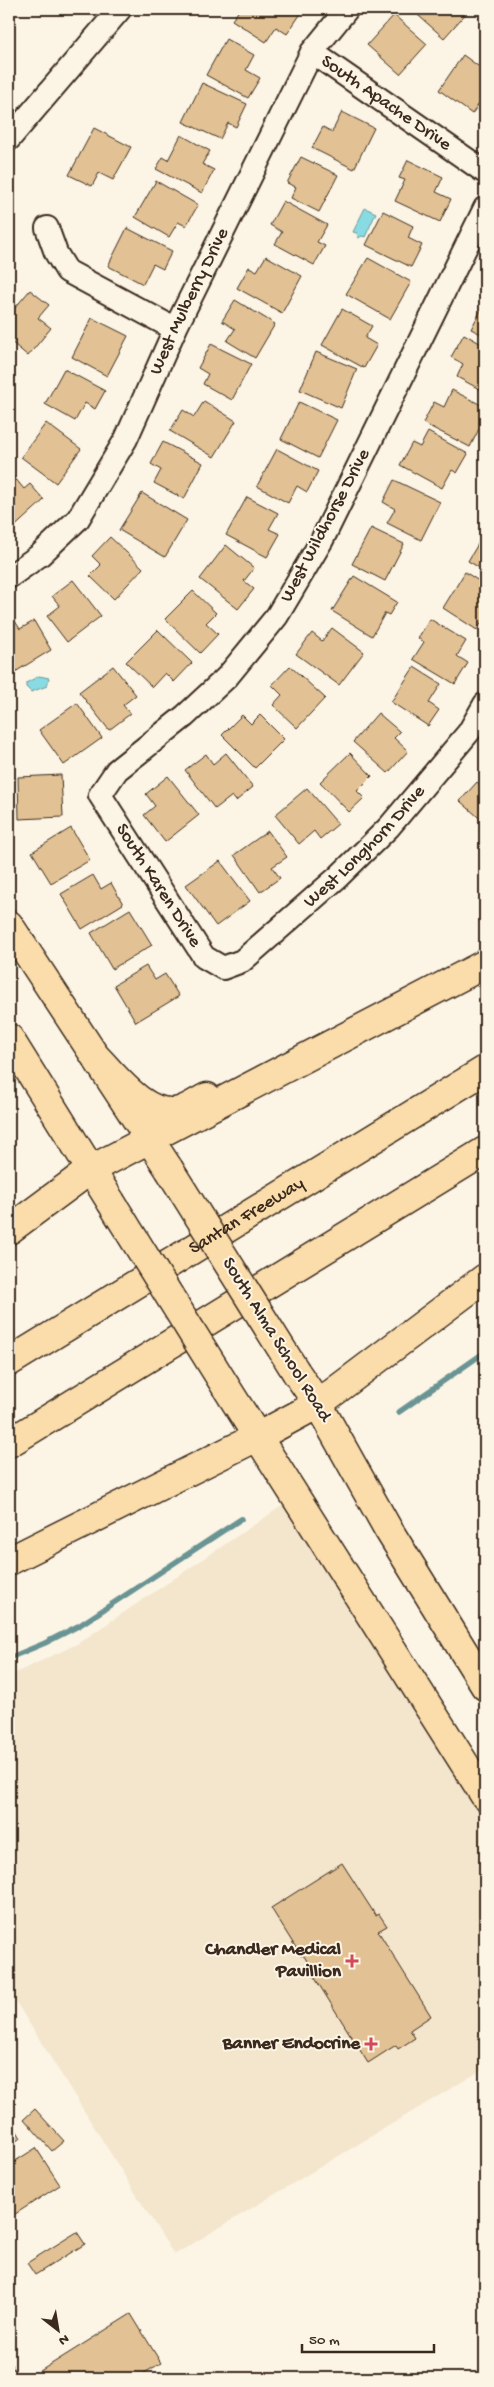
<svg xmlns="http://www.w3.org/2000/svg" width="494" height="2387" font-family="'Gochi Hand',sans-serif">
<rect width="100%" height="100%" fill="#fcf5e5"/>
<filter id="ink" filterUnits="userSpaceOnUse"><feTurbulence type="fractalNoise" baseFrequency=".02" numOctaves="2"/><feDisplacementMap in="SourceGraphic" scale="10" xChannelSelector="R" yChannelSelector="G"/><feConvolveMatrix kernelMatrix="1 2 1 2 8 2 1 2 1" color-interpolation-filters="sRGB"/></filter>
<g filter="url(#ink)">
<!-- built -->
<path fill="#f4e6cd" d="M295,1497L485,1796V2068L174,2255L9,1991V1676L77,1644Z"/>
<!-- water -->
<g fill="#89dbe3" stroke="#6a9494">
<path d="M365,208L376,213L365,237L362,236L358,238L357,233L353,232Z"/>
<path d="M39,676L49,678L47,686L31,692L26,687V683Z"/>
</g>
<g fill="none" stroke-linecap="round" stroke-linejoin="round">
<!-- stream -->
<g stroke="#6a9494" stroke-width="5.5">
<path d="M399,1412L485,1352"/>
<path d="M9,1658L45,1643L80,1625L241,1519"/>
</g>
</g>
<!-- building -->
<g fill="#e2c294" stroke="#3b2a1e">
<path d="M240,9H297L302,12L287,34L276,27L266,42L232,20Z"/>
<path d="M411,9H470L444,38Z"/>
<path d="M394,15L427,44L400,74L367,45Z"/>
<path d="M226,39L254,55L246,70L260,78L248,98L206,75Z"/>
<path d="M463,55L485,71V95L472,114L439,90Z"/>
<path d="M202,83L247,104L236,127L228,123L220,139L183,122Z"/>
<path d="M342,112L374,128L354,169L312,148L323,127L332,132Z"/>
<path d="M94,128L131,147L113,180L99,173L92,186L69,175Z"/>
<path d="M181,135L210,151L202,164L214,170L202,193L156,169L163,157L168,160Z"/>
<path d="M301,157L338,175L319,212L291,198L296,187L287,183Z"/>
<path d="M408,160L443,177L436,192L451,199L440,222L395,201L405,180L399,178Z"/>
<path d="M156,181L198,205L186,226L178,222L169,237L135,217Z"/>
<path d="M283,201L327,225L317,242L325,246L314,265L275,244L282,232L270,225Z"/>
<path d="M383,211L413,226L408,238L422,245L411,267L366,245Z"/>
<path d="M127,228L172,251L163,269L153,264L143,284L108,266Z"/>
<path d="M266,256L302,276L282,313L237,288L249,267L257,271Z"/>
<path d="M368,258L411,282L390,319L346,294Z"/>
<path d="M30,290L49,305L38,318L51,328L28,356L9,340V315Z"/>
<path d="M235,300L275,324L255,358L227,341L235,329L222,321Z"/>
<path d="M482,308L485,310V336L471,329Z"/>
<path d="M342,309L372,326L365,338L377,345L364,368L322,345Z"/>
<path d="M92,318L128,336L107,376L72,357Z"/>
<path d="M464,334L485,346V392L457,377L463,364L451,357Z"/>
<path d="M211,344L251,364L232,400L203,384L208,374L198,368Z"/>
<path d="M316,352L357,369L341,408L300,390Z"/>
<path d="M64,369L105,391L95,409L85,403L75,421L45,404Z"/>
<path d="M452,390L485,407V417L470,447L423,423L434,402L444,407Z"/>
<path d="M204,401L236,421L214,457L170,431L183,410L194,417Z"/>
<path d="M299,402L337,420L318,458L281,439Z"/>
<path d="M46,423L81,449L56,483L21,457Z"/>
<path d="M428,432L468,454L457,473L452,470L442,488L400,465L412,443L420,447Z"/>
<path d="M163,442L203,463L184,499L154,483L161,470L151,464Z"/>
<path d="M277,449L318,471L307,492L297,486L288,503L257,486Z"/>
<path d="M9,471L24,489L30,484L44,500L9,532Z"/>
<path d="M394,480L440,502L421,540L387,523L395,509L383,502Z"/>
<path d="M142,493L187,520L165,557L119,530Z"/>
<path d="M247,497L278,513L269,529L280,534L267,557L226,535Z"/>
<path d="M371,528L404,544L385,581L352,564Z"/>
<path d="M485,532V571L468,561Z"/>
<path d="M110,537L143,568L114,599L90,576L101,565L92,556Z"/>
<path d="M226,545L254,568L244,581L254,589L238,609L200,579Z"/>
<path d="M465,572L485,585V617L477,630L443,608Z"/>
<path d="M354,576L397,602L389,615L385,613L372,636L332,611Z"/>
<path d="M73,580L101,616L67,642L47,616L60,606L52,596Z"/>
<path d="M193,591L216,613L206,623L218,634L200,653L165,619Z"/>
<path d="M13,618L20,629L34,621L51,650L15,672L9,661V620Z"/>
<path d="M430,619L466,641L457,656L468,663L455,684L413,659L424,642L418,638Z"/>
<path d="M332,628L364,652L339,685L296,654L312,633L322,641Z"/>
<path d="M158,630L192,663L174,682L165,673L152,687L126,662Z"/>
<path d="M113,666L136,695L123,705L130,714L109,730L79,692Z"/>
<path d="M290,666L325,698L297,728L273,705L282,695L272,685Z"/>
<path d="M414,667L441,684L429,703L439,710L428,726L391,702Z"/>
<path d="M9,683L14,692L9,695Z"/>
<path d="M77,703L102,738L64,765L39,730Z"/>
<path d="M378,713L400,732L394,738L408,751L388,773L353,742Z"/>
<path d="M242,715L251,724L260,715L284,739L255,768L222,735Z"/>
<path d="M226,753L253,787L236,801L232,796L215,809L185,770L206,754L213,764Z"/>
<path d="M350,753L372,776L357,791L364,798L349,812L320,782Z"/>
<path d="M61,775L63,817L19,819L18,777Z"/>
<path d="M168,776L199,815L165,842L144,815L155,806L146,794Z"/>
<path d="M477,782L484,788L485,787V823L460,801Z"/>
<path d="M307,788L338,824L320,839L314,831L299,844L275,815Z"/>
<path d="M71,828L90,860L51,883L32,852Z"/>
<path d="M268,831L287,857L272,867L280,878L260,892L234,855Z"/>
<path d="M220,861L250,901L216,926L186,885Z"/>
<path d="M93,875L101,889L111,883L123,904L82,929L61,894Z"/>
<path d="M130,909L152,945L112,969L91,933Z"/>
<path d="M146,966L155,980L165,974L179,996L136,1022L114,985Z"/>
<path d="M342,1863L376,1916L379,1914L387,1926L378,1931L431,2016L410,2030L415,2038L398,2049L396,2045L368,2063L308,1967L310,1965L303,1955L301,1956L271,1908Z"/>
<path d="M35,2109L64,2141L52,2151L24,2119Z"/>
<path d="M9,2118L21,2138L9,2145Z"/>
<path d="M36,2148L60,2185L9,2218V2165Z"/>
<path d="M77,2232L85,2244L35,2275L27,2263Z"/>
<path d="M131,2314L161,2363L136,2378H41L37,2373Z"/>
<path d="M9,2361L17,2375L12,2378H9Z"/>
</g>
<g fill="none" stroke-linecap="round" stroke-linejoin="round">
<defs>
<g id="minor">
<path id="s1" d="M312,52L485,172"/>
<path d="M9,139L120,9"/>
<path id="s2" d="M485,208L322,540L277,616L227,677L185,716L117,770L100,795L204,957L223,968L242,961L338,877L389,827L469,732L485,704"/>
<path d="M47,228L56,253L67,271L175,329"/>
<path id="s3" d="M9,577L40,555L78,519L126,439L175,329L312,52L347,9"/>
</g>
<g id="major">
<path d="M9,925L169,1169"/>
<path d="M9,1038L111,1202"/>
<path d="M95,1056C116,1077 146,1119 179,1111C188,1109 199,1101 207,1097"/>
<path d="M296,1372L318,1404L388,1529L485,1686"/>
<path d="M226,1387L485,1796"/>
</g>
<g id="highway">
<path d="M9,1230L90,1170L485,964"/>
<path id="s4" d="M9,1362L485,1070"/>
<path d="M9,1443L485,1151"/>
<path d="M9,1561L257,1437L318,1404L485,1278"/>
</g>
</defs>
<!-- minor casing -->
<use href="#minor" stroke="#3b2a1e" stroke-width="26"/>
<!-- major casing -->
<use href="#major" stroke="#3b2a1e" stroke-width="31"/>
<!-- highway casing -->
<use href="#highway" stroke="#3b2a1e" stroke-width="31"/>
<!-- minor -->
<use href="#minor" stroke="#fcf5e5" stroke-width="22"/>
<!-- major -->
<use href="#major" stroke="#fbddab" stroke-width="28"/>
<!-- highway -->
<use href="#highway" stroke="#fbddab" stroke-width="28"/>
<defs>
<g id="major-bridge">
<path d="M169,1169L296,1372"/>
<path d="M111,1202L226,1387"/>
</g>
</defs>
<!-- major-bridge casing -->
<use href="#major-bridge" stroke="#3b2a1e" stroke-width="31" stroke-linecap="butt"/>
<!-- major-bridge -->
<use href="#major-bridge" stroke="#fbddab" stroke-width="28"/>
</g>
</g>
<!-- markers -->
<g fill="#d1495b" stroke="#fcf5e5" stroke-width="2">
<path d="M349.5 1953.5h5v5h5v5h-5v5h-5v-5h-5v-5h5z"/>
<path d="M368.5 2036.5h5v5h5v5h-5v5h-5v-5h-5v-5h5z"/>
</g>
<g text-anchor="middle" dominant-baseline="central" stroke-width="4" stroke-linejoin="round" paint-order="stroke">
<!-- street labels -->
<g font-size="19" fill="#3b2a1e" stroke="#fcf5e5">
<text stroke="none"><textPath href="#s1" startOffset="90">South Apache Drive</textPath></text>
<text stroke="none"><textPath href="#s3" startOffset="335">West Mulberry Drive</textPath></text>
<text transform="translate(326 526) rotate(-62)">West Wildhorse Drive</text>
<text stroke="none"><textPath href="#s2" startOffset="1114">West Longhorn Drive</textPath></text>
<text stroke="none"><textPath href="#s2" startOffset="819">South Karen Drive</textPath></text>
<text stroke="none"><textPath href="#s4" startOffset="279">Santan Freeway</textPath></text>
<text transform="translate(276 1340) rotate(58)">South Alma School Road</text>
</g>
<!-- poi labels -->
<g font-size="19" font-weight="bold" fill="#3b2a1e" stroke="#fcf5e5" text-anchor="end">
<text x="341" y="1950">Chandler Medical<tspan x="341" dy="22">Pavillion</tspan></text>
<text x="360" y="2044">Banner Endocrine</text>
</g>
</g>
<!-- margin -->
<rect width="494" height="2387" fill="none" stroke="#fcf5e5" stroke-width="30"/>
<rect x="15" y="15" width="464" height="2357" fill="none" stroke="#3b2a1e" stroke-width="2" filter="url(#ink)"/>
<!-- north arrow -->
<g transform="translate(58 2330) rotate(149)" stroke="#fcf5e5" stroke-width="4" paint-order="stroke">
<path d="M0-4L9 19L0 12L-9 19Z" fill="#3b2a1e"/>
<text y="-8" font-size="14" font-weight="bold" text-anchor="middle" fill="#3b2a1e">N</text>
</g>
<!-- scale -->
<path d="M302 2344v8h132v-8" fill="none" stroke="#3b2a1e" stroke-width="2.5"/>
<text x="309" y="2344" font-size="15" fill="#3b2a1e" stroke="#fcf5e5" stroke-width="4" paint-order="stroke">50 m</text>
</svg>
